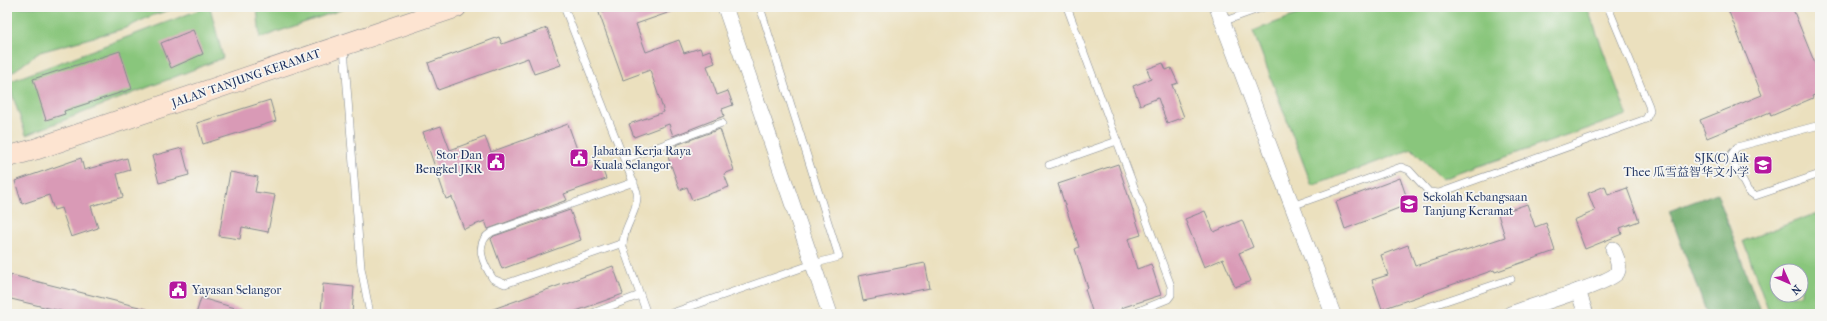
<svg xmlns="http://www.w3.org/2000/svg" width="1827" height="321" font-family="'IM FELL French Canon','Noto Serif SC',serif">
<rect width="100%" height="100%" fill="#f6f6f2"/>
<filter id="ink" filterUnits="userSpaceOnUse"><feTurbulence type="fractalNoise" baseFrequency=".025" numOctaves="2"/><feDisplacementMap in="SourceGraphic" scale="8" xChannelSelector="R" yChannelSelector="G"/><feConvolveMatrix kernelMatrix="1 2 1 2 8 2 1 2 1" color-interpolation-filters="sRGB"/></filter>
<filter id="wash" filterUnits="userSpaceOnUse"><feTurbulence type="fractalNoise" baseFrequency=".012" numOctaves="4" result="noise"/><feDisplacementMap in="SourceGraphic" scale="16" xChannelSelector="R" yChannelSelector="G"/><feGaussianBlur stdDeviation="0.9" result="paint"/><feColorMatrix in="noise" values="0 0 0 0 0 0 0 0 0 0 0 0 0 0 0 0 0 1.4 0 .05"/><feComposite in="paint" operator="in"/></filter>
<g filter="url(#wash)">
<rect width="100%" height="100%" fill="#ebe0be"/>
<!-- green -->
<g fill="#89c67b" stroke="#527a6c" fill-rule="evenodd">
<path d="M7,7H179L151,16L126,28L40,52L7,76Z"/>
<path d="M207,7H210L223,58L26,135L8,82Z"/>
<path d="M257,7H349L260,38Z"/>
<path d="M1317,7H1587L1627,115L1442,179L1412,149L1312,186L1253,31Z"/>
<path d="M1820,212V314H1770L1743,241ZM1777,271H1801V295H1777Z"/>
</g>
<!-- forest -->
<path fill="#6eab6b" stroke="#446d64" d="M1717,193L1761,314H1707L1669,211Z"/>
<g id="blocks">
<!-- building -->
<g fill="#d99ab6">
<path d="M616,7H678L679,9L636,24L646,52L679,40L684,53L700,48L702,53L710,50L715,63L707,66L717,95L728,91L733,105L722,109L724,116L673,136L669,124L634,137L629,124L664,112L650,70L623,80L599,13Z"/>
<path d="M1727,7H1792L1820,76V93L1812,96L1813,98L1771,116L1770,112L1707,138L1700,120L1762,95Z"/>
<path d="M547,28L561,65L534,74L528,58L438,90L428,63L499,37L502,44Z"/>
<path d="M193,30L203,54L171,68L161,43Z"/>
<path d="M120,51L132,89L64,111L65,114L46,120L33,79Z"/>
<path d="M1163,63L1166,70L1171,68L1178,83L1172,85L1184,117L1167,123L1158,98L1140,105L1133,86L1151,79L1147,69Z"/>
<path d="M270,100L276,121L203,144L197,123Z"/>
<path d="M568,124L583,166L599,160L606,179L564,194L567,200L488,229L485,221L464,229L452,197L446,199L423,132L441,126L450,150L485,137L491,152Z"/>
<path d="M720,129L734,170L724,174L729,187L692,200L687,187L680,190L668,157L679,153L676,145Z"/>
<path d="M182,148L189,175L159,183L152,156Z"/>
<path d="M81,158L84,170L127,158L130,170L117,174L123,197L91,206L98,228L71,237L61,208L54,210L49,195L22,204L15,181Z"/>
<path d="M1118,164L1141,235L1128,239L1137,269L1151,264L1161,295L1121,308L1122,311L1113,314H1093L1085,289L1088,288L1075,249L1079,247L1058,184Z"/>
<path d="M230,172L258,177L255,192L275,195L268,232L242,227L240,239L219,236Z"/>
<path d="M1400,178L1409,204L1345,229L1336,202Z"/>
<path d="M1605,186L1608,195L1627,188L1639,221L1620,228L1622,234L1585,249L1574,220L1595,211L1588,193Z"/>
<path d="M1527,204L1535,227L1546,223L1555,251L1495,272L1494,270L1382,309L1372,280L1388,275L1381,255L1408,245L1415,266L1478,246L1505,237L1498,214Z"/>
<path d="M570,210L581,240L502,269L491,239L494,236Z"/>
<path d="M1205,211L1214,232L1242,220L1253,247L1239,253L1251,281L1235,287L1223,259L1204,267L1185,219Z"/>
<path d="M925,263L930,288L863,301L858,276Z"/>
<path d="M613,266L623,294L568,314H485V312Z"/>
<path d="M11,275L147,309L146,314H73L7,298V288Z"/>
<path d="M323,284L354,287L352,314H321Z"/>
<path d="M201,298L242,310V314H196Z"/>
</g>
</g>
</g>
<g filter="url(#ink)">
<use href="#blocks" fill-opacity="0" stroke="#83888e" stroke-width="1"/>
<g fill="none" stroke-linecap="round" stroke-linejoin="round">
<defs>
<g id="lane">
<path d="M564,7L637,192C639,212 622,227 623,247L647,314"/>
<path d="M1067,7L1171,286V295L1168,299L1131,314"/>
<path d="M1222,22L1264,7"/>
<path d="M344,48L361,268L370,314"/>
<path d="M1820,125L1737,147L1731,155L1732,160L1748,191L1755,196L1820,174"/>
<path d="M625,159L722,123"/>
<path d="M1049,165L1117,141"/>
<path d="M1292,206L1401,167L1409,170L1429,192L1439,193L1646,119L1650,111L1649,106L1608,7"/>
<path d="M623,243L505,284L493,279C483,264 473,243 492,232L634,182"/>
<path d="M590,314L640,295"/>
<path d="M669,314L813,264L839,257L760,7"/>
<path d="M1407,314L1511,279"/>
</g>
<g id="street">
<path d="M725,7L830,314"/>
<path d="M1217,7L1333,314"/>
<path d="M1578,291L1586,314"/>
<path d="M1510,314C1526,308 1610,283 1617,273C1621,265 1616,257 1613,249"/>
</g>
<path id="secondary" d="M7,157L36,149L456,7"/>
</defs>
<!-- lane casing -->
<use href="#lane" stroke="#83888e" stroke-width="8"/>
<!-- street casing -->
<use href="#street" stroke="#83888e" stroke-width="16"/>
<!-- secondary casing -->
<use href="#secondary" stroke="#83888e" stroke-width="22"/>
<!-- lane -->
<use href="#lane" stroke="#fff" stroke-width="7"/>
<!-- street -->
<use href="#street" stroke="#fff" stroke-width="15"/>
<!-- secondary -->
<use href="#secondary" stroke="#fde4d1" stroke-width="21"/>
</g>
</g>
<!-- icons -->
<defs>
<symbol id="civic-square" viewBox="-11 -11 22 22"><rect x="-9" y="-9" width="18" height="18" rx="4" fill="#b5179e" stroke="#f6f6f2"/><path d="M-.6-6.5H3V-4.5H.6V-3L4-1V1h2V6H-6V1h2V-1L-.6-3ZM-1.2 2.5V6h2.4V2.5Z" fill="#fff"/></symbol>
<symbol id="school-square" viewBox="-11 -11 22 22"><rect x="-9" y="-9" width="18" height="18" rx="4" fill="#b5179e" stroke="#f6f6f2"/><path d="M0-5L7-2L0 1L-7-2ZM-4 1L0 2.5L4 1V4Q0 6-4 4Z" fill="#fff"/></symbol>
</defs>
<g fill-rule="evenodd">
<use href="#civic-square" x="568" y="147" width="22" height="22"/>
<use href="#civic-square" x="485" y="151" width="22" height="22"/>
<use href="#school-square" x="1752" y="154" width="22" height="22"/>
<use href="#school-square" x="1398" y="193" width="22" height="22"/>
<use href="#civic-square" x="167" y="279" width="22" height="22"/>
</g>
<g text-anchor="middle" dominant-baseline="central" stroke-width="3.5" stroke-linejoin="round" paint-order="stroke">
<!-- street labels -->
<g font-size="12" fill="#1b2f5e" stroke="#f6f6f2">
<text transform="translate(246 78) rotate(-19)">JALAN TANJUNG KERAMAT</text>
</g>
<!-- poi labels -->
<g font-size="12" fill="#1b2f5e" stroke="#f6f6f2" text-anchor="start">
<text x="593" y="151">Jabatan Kerja Raya<tspan x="593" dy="14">Kuala Selangor</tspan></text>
<text x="482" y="155" text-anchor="end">Stor Dan<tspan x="482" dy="14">Bengkel JKR</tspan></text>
<text x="1749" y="158" text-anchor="end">SJK(C) Aik<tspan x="1749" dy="14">Thee 瓜雪益智华文小学</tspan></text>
<text x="1423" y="197">Sekolah Kebangsaan<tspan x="1423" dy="14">Tanjung Keramat</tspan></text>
<text x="192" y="290">Yayasan Selangor</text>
</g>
</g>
<!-- margin -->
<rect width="1827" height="321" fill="none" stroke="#f6f6f2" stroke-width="24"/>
<!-- north arrow -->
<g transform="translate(1789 283) rotate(135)"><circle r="19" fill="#f6f6f2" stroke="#9ea6b7"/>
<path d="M0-3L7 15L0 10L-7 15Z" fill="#b5179e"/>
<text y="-6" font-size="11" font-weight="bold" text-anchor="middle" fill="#1b2f5e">N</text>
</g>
</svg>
